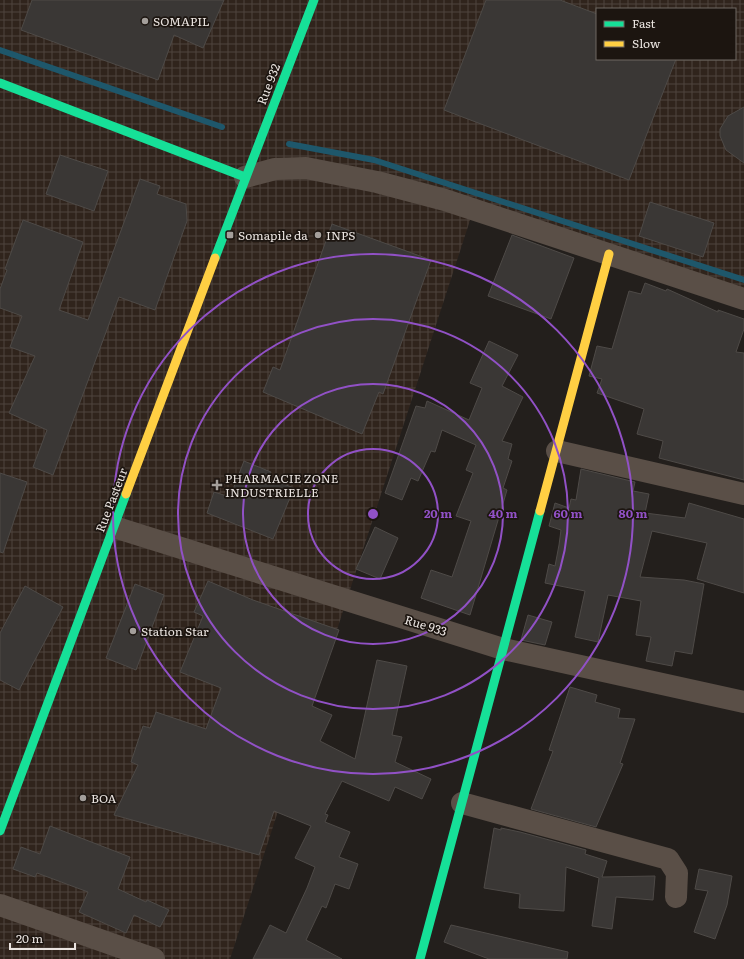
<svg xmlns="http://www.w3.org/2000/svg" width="744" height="959" font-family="Literata,serif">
<defs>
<pattern id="industrial-grid" width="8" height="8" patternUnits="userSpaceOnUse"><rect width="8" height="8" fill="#30241c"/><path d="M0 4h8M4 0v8" fill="none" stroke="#4e443d"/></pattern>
</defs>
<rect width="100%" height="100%" fill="#231f1c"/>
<!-- industrial -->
<path fill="url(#industrial-grid)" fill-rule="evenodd" d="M0,0H744V291L475,205L230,959H0ZM597,9H735V59H597Z"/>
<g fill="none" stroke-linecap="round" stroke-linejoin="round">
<!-- stream -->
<g stroke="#1e576b" stroke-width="6">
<path d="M0,50L222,127"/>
<path d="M289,144L374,160L744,280"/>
</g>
</g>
<!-- building -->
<g fill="#3a3735" stroke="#4e4a47">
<path d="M32,0H224L203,48L174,35L158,80L21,30Z"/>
<path d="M486,0H560L597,14V59H676L629,180L444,110Z"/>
<path d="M744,107V163L726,150L720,136V129L728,116Z"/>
<path d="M60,155L108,171L94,211L46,194Z"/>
<path d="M140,179L160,186L157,194L186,204L187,221L155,310L119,297L53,475L33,467L47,430L9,413L35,356L10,347L22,316L0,308V289L7,270L5,269L23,220L83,242L59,310L88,320Z"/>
<path d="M650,202L714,223L703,257L639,236Z"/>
<path d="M332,224L431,260L383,394L379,392L362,434L263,392L273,367L280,370Z"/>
<path d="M512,235L574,258L551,319L488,296Z"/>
<path d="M645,283L666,291L667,289L718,312V310L744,319V329L736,352L744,353V480L659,458L663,441L637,434L644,409L597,393L602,379L589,376L597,346L612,349L629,291L641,294Z"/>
<path d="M489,341L518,355L502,386L523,397L502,441L512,444L508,459L512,461L503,488L507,490L470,615L421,598L431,570L452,577L471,521L456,516L473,473L466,470L476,445L442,430L435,452L431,451L418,481L411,478L402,500L385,493L416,406L425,408L427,401L469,420L482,388L470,383Z"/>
<path d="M244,461L271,472L268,478L294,488L273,539L207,513L214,492L230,497Z"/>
<path d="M581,469L635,482L633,491L649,494L645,513L685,518L689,503L744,519V593L697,579L707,543L652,531L640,577L684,580L704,584L692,654L675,651L672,666L646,661L651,637L636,635L641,601L608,595L598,642L575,637L585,591L545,583L549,564L555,566L559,545L561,530L549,526L555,503L569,508L571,499L576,500Z"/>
<path d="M0,473L27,482L3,553L0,552Z"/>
<path d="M375,527L398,538L380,579L356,569Z"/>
<path d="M208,581L253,600L339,630L312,706L332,715L320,741L355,759L377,660L407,666L392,735L402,737L395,762L431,779L422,799L395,787L389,801L342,781L325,814L328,815L325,822L350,832L339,857L358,864L349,889L335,884L326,908L322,906L306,940L342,959H253L270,925L286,933L307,888L315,867L295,858L311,826L274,811L259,855L114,815L138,765L131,762L143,726L150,728L156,712L206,729L221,688L180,672L203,616L194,612Z"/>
<path d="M135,584L164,595L136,670L106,658Z"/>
<path d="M25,586L63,607L19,690L0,680V633Z"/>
<path d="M528,615L552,622L545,645L521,640Z"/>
<path d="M570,687L597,695L595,702L620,709L618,718L635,719L620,763L623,764L596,827L531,809L553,751L549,750Z"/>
<path d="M50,826L130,857L118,889L146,902L147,900L169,910L160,927L134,915L126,933L79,912L88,892L37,873L35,877L13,869L21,847L40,854Z"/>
<path d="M494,828L501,830V828L520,832L586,850L585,854L607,861L602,877L655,876L653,900L616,897L612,929L592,926L599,878L566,867L564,911L519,908L520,894L484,888Z"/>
<path d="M699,869L732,876L727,905L715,939L694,932L708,891L695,889Z"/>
<path d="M451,925L568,952L567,959H489L444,942Z"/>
</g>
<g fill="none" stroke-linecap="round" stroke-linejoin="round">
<!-- street -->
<g stroke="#5a4f47" stroke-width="22">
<path d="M245,177L275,169L306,168L377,182L445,200L744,299"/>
<path d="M557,451L744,494"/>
<path d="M114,527L503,649L744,702"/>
<path d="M462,803L668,859L677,873L676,897"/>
<path d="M0,905L154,959"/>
</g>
<!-- fast -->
<g stroke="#16e098" stroke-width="9">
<path d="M0,83L245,177"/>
<path d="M215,258L314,0"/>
<path d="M0,831L126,494"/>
<path d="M420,959L540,511"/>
</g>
<!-- slow -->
<g stroke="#ffcf43" stroke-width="9">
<path d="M126,494L215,258"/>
<path d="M540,511L609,254"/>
</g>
</g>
<!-- distance rings -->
<g fill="none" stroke="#9151c6" stroke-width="2">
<circle cx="373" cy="514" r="65"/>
<circle cx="373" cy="514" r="130"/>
<circle cx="373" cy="514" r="195"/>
<circle cx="373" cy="514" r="260"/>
</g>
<!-- markers -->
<g fill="#a49f9b" stroke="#1c1510" stroke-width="1.5">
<circle cx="145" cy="21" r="4"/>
<rect x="226" y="231" width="8" height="8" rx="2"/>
<circle cx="318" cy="235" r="4"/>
<path d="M215 479h4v4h4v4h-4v4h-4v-4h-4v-4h4z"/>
<circle cx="133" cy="631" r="4"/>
<circle cx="83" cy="798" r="4"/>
</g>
<g text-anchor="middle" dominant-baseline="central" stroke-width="3.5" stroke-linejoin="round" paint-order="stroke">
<!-- poi labels -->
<g font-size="12" fill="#eae4e0" stroke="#1c1510" text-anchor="start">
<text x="153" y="21">SOMAPIL</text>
<text x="238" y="235">Somapile da</text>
<text x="326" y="235">INPS</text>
<text x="225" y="478">PHARMACIE ZONE<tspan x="225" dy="14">INDUSTRIELLE</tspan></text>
<text x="141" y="631">Station Star</text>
<text x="91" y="798">BOA</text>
</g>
<!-- street labels -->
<g font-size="12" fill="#eae4e0" stroke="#1c1510">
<text transform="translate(268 84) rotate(-69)">Rue 932</text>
<text transform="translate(111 500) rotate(-69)">Rue Pasteur</text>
<text transform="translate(426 625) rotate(17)">Rue 933</text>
</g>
</g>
<circle cx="373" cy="514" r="6" fill="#9151c6" stroke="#1c1510" stroke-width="2"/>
<g font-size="12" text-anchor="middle" font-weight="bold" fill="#9151c6" stroke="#1c1510" stroke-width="3.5" stroke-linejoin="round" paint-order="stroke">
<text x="438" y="518">20 m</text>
<text x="503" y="518">40 m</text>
<text x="568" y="518">60 m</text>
<text x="633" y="518">80 m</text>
</g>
<!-- legend -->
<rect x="596" y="8" width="140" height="52" fill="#1c1510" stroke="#6e6863"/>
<rect x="604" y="21" width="20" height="6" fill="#16e098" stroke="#6e6863"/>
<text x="632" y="28" font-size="12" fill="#eae4e0">Fast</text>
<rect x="604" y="41" width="20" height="6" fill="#ffcf43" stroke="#6e6863"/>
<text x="632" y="48" font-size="12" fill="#eae4e0">Slow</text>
<!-- scale -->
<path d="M10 943v6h65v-6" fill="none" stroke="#eae4e0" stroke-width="2"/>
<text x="16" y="943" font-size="12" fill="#eae4e0" stroke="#1c1510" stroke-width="3" paint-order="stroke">20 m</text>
</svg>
